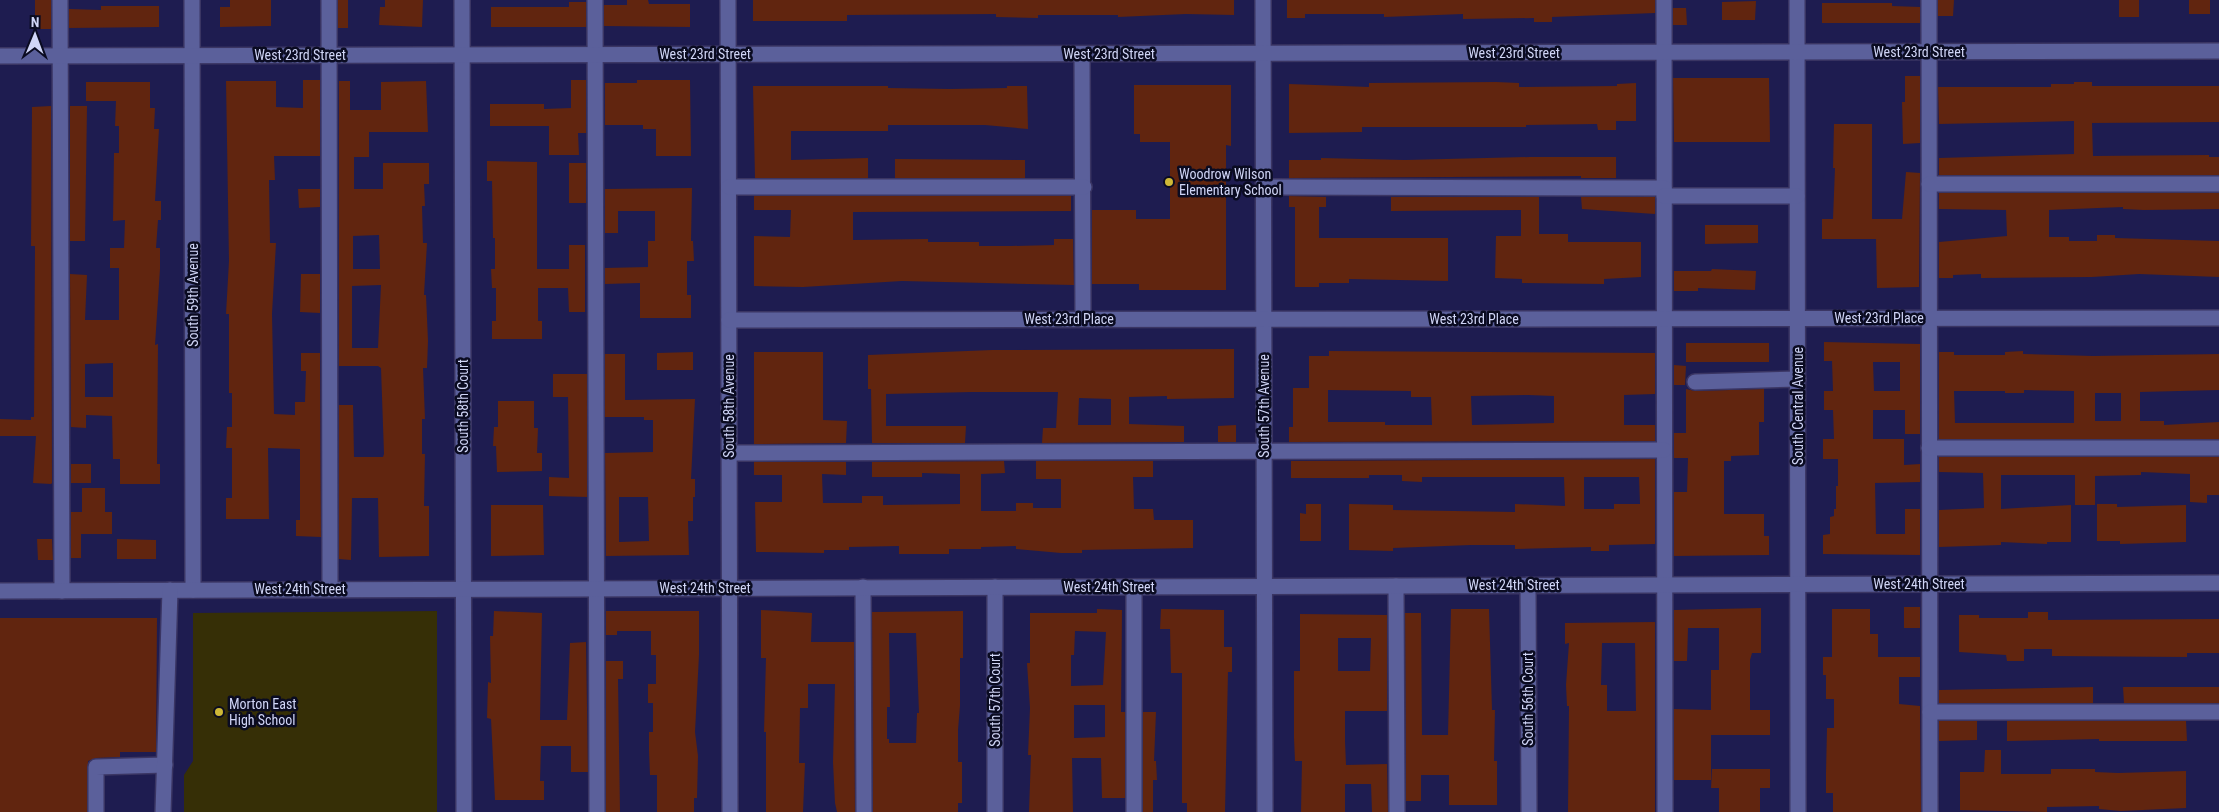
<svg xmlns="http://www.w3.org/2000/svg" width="2219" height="812" font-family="'Roboto Condensed',sans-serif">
<rect width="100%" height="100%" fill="#1e1c50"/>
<!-- green -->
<path fill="#362f06" d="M437,611V812H184V775L193,761V613Z"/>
<!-- building -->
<g fill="#61250f" fill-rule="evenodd">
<rect x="35" y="0" width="16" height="29"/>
<path d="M230,0H271V26L220,27V7H230Z"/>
<rect x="338" y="0" width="10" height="28"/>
<path d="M385,0H423L422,27L379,25L380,7H385Z"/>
<path d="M627,0H648L649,4H690V27L604,26V5H627Z"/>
<path d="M753,0H1234V15L1186,14L1118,17V15H1038V18L996,17V14L847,15V21H753Z"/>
<path d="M1287,0H1655V13L1552,17V22H1534V18L1463,19V14L1384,17V14H1305V18H1287Z"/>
<path d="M1938,0H1954L1953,16H1938Z"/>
<rect x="2119" y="0" width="20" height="17"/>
<rect x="2189" y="0" width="21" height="14"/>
<path d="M1756,1L1755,20H1722V2Z"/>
<path d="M569,2H586V27H491V7H569Z"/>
<path d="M1822,3H1892V6L1920,7V23H1822Z"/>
<path d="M101,6H159V27L69,28V9L101,10Z"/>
<path d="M1673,8H1686L1687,25H1673Z"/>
<path d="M1905,76H1920V143L1903,144L1902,102H1905Z"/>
<path d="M1673,78H1769L1770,142H1674Z"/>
<path d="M303,80H320V156H274L275,180H269L270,243H276L272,314L274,414L295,415V402H305L306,371H301V353H320L321,537L296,536V520H300V449L268,448L269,519H226V498H232V448H226L227,427H232V393H229V314H226L229,261L226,81H276V107L303,108Z"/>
<path d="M571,80H586V133H578L579,155H549V126H490V104H544V109L571,108Z"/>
<path d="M637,80H690L691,156H656V129H643V125H605V83H637Z"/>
<path d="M339,81H350V110H381V82L426,81L428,132H369V157H354V189H383V163H429V184H424L425,206H422L423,243H427L424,295H426L428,341L427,368H423L425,419H422V454H425L424,506H429V556L379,557L378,498H352L351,560L339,559V405H353L354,457H383L384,454L381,368L378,366H339ZM379,235L380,269H353V236ZM381,285L378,348H352V286Z"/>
<path d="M86,82H150V108H155L154,129H159L155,201H161V220H158L156,248H160V269L155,345L158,344L157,464H160V484H120V459H113L112,416L86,415V428L71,427L70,274L87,275L85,320H119V268H110V248H124L125,220L113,221L114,153H119V126H115L116,101H86ZM113,363V397H85V364Z"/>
<path d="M1496,82L1519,83V87L1617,86V84L1636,83V121H1616V130H1598L1597,124L1526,125V127H1362V132L1289,133V84L1369,87V83Z"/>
<path d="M2074,82H2092V86H2219V122L2092,123L2093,156L2209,155V157H2219V175H1939V158L2074,154V121L1939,124L1938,87H2051V84H2074Z"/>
<path d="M1134,85H1231V146L1226,145V290H1139V284H1092V210H1136V219H1170V142H1140V134H1134Z"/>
<path d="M753,86H888V88L950,89L1007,88V86H1027L1028,129L985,125H888V131H791V160L868,158V178H755Z"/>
<path d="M51,106L52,483L51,484L33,483L36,436H0V419L31,420V417H34L35,246H31L32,107Z"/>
<path d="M70,106H87L85,241H70Z"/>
<path d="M1834,124H1872V219H1902L1906,172L1920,173L1919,287L1877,288L1876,239H1822V219H1833L1835,168H1833Z"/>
<path d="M1530,157H1616V178H1581V176L1289,178V160H1321V158L1405,160Z"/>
<path d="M895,159L1025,160V178H895Z"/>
<path d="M487,161L537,162V269H569V245H585V312H569L568,288H538V321H542V339H492V321H496V288H492L491,269H495V238H493L492,181H487Z"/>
<rect x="569" y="163" width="17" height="40"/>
<path d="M692,188L691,241H693L694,261H687V295H691V318H640V283L605,284V268L648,267V241H655V211H618V233H605V189Z"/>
<path d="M298,189H320V207L299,208Z"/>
<path d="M1939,193H2219V209L2144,210L2123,209V207L2049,210V237H2069V241H2097V235H2115V238L2219,241V277L2139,274L2092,277L1981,278V274L1953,275V278H1939V242L2007,236L2006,210L1939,209Z"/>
<path d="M754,196H1071V211L853,212V240L928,239V242H979V246H1011L1054,245V239H1073L1074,285L902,281L803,287L754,286V236L790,237L791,210H754Z"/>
<path d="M1289,196L1326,197V207H1319V238H1448V281L1349,279V283H1319V287H1295V207H1289Z"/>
<path d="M1391,197H1539V234H1568V242H1641V277L1604,279V284L1522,283V279L1495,278L1496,236H1521V210L1391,211Z"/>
<path d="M1581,197H1655V214L1582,209Z"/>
<path d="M1705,225H1758V243L1705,244Z"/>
<path d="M1712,269L1756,271L1755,290L1698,288V291H1674V271H1711Z"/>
<path d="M301,274H320V313L300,312Z"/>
<path d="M1824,342L1920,344V434H1905V410H1873V439H1904V465L1920,464V482L1875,483L1876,534H1905V509H1920V555L1823,554V535L1830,534V517L1834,516V509H1836V486H1838V459H1823V439H1834L1833,410H1824V391H1833L1832,361H1824ZM1873,362H1900V391H1874Z"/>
<rect x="1686" y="343" width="83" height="19"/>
<path d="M1234,349V398L1167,399V396L1129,397V424L1184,426V442L1042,443L1043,428H1056L1058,392H972L886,394V426H966L965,443H872L871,389H868V355L992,350ZM1079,398L1111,399V425H1078Z"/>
<path d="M1329,351L1655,353V394L1624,395V425H1655V441L1289,442V427H1293V388H1309V356H1329ZM1328,390L1411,391V397H1431L1432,425H1385V422H1328ZM1528,395L1554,396V423L1472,425L1471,396Z"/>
<path d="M2023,351V354L2093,356L2219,354V390L2140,392V421H2164V425L2219,422V439H1939V352H1954V355H2005V352ZM2024,390L2074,391V423H1955L1954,391H2005V393H2024ZM2095,393H2121V421H2095Z"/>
<path d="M693,352V370H657V353Z"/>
<path d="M754,352H823V420L847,421L846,443L754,444Z"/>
<path d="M605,354H625V400L695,399L691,479H695V497H693V521H688L689,555L606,556L605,453L653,452V420H644V417H605ZM619,497H648L649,541L619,542Z"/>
<path d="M1674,365L1686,366L1685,385H1674Z"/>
<path d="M553,374H587V497L549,496V477L569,478L568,397H553Z"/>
<path d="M1686,389L1695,391L1764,389V422H1759V455L1731,456V461H1724V514H1764V536H1769V555L1674,556V492H1687L1688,458H1674V433H1686Z"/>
<path d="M498,401H534V428H538L537,453H542V471L497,472L496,446H493L494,427H498Z"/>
<path d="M1236,425V442H1218V426Z"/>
<path d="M1939,457H2219V495H2207V503L2190,502V474L2141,472V475L2095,476V505H2075V475H2001V509L2071,505V542H2047V544L2001,542V545L1939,547V510L1984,508L1983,473L1939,472Z"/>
<path d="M1655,459V544L1609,545V551H1591V547L1515,549V545H1471L1393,548V551L1349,550V504L1393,505V510L1515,512V504L1565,506L1564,477H1422V482L1402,481V475H1369V478H1291V461ZM1584,477H1639L1640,504H1614V509H1584Z"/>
<path d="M1004,461L1005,473L981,474V511H1016V503H1033V508H1061V479H1036V461H1153V477H1133L1134,509H1153L1154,520H1193V548L1082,550V553H1061L1016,549V546L981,547V549H949V554H899V546L849,547V550H824V553L756,552L755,502H782V475H754V462H846V475L822,474L823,503H862V496H883V505L960,504V474L922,473V477H872V462Z"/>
<rect x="71" y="464" width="20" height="19"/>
<path d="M82,488H105V512H112V534H81V558H71V512H82Z"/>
<path d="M1306,504H1321V541H1300V513L1306,514Z"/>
<path d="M2097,504H2117V507L2186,505V542L2120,544V541H2097Z"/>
<path d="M491,505H543L544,555L491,556Z"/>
<path d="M37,539H52L53,560H38Z"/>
<path d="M117,539L156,540V559H117Z"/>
<rect x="1904" y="607" width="16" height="21"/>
<path d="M1761,608V653H1752L1750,660V710H1770V735H1711V780H1674V709L1711,710V670H1719V628H1688L1687,661H1674V610Z"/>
<path d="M1097,609L1122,610L1121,712H1125V798H1102L1101,758H1072L1073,812H1029L1031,755H1028L1030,708L1027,663H1030V613H1097ZM1075,631L1106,632L1103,685L1071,686V655H1074ZM1074,705H1105V737L1074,738Z"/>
<path d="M1161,609L1224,610V647H1232V672H1228L1225,812H1187V803H1182V673H1171L1170,629H1160Z"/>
<path d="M1451,609H1489L1492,710H1495L1494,761H1497V805H1449V775H1421V801H1406L1405,613H1421L1422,735H1448Z"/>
<path d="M1832,609H1870V634H1878V657H1920V677H1899V704L1920,706L1921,812H1833V793H1826V773L1827,728H1834V699H1826V675H1823V657H1832Z"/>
<path d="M761,610L812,613L811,642H854L855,812H837L835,803L833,762L835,684H808V708H800L799,763H805L803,812H766V732H764L766,658H761Z"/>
<path d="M494,611L542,613L540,720H567L570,643L586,642L588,772H571V746H541L540,781H544V800H495L491,719L487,718L488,682L491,683L490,636H493Z"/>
<path d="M606,611H699V655L695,732L698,756L697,798H694V812H657V775H650L649,751V732H653V703H648V684H656V655H651V631H617V635H606Z"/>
<path d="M963,611V658H960V706L958,730V762H962V803H958V812H873L872,612ZM889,633H916L919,713H917L916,743H889V739H887V707H890Z"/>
<path d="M2028,612H2048V620L2219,619V653H2187V657L2052,656V649H2024V661H2007L2006,655L1959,652V615H1979V618H2028Z"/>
<path d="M1300,614L1387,615V711H1345V741L1346,765L1387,764L1388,812H1372L1371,784H1345V812H1301L1302,761H1295L1294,738V671H1300ZM1338,638H1371L1370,671H1338Z"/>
<path d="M0,618H157L156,752H120V757L96,758L88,761L87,812H0Z"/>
<path d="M1655,622V812H1568L1569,706H1567L1566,685L1569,643L1565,644V623ZM1602,643H1635L1636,711H1607V685H1601Z"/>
<path d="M606,661H623V679H618L620,812H606Z"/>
<path d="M2093,687V703H1939V690Z"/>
<path d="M2123,687H2219V703H2124Z"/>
<path d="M1143,712H1156L1154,761H1156L1157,780H1153V812H1143Z"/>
<path d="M1939,721H1977V740L1939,741Z"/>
<path d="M2007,721H2186L2187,741H2099V739L2007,741Z"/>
<path d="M1985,750H2001V774H2051V769H2095V772L2118,773L2186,771V808L2121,811L2099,809V806L2047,807V812L1960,810V772H1984Z"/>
<path d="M1712,769H1770V788H1760V812H1719V788H1711Z"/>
</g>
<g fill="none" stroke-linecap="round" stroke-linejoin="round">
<defs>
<g id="minor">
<path d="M60,0L62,591"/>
<path d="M192,0L193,590"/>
<path d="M329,0L330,589"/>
<path d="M462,0L464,812"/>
<path d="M595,0L597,812"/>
<path d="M728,0L730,812"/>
<path d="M1263,0L1265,812"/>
<path d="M1664,0L1665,812"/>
<path d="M1797,0L1798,812"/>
<path d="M1929,0L1930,812"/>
<path d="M1082,54L1083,319"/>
<path d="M0,56L2219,51"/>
<path d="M1929,184H2219"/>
<path d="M729,187H1084"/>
<path d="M1263,187L1664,188"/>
<path d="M1664,196H1797"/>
<path d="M729,320L2219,318"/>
<path d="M1695,382L1798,379"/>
<path d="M1929,448H2219"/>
<path d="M729,453L1664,450"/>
<path d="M1528,585L1529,812"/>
<path d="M1396,586L1397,812"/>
<path d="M863,587L864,812"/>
<path d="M995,587V812"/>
<path d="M0,591L2219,583"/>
<path d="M1930,712H2219"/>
<path d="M96,812V767L165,765"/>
<path d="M163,812L170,590"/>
<path d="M1134,812V587"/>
</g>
</defs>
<!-- minor casing -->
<use href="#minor" stroke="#3a3563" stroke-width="18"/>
<!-- minor -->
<use href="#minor" stroke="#5b609b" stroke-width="15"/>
</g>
<!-- markers -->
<g fill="#ceb837" stroke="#0a0b21" stroke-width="2">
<circle cx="1169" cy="182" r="5"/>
<circle cx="219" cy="712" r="5"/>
</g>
<g text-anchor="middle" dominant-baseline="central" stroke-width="5" stroke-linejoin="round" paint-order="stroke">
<!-- street labels -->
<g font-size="14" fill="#d0d5f6" stroke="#0a0b21">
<text x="1919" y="52">West 23rd Street</text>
<text x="1514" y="53">West 23rd Street</text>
<text x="705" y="54">West 23rd Street</text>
<text x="1109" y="54">West 23rd Street</text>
<text x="300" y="55">West 23rd Street</text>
<text transform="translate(193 295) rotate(-90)">South 59th Avenue</text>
<text x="1879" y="318">West 23rd Place</text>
<text x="1069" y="319">West 23rd Place</text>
<text x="1474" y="319">West 23rd Place</text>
<text transform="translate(463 406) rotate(-90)">South 58th Court</text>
<text transform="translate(729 406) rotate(-90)">South 58th Avenue</text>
<text transform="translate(1264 406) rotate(-90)">South 57th Avenue</text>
<text transform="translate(1798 406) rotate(-90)">South Central Avenue</text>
<text x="1919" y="584">West 24th Street</text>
<text x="1514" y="585">West 24th Street</text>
<text x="1109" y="587">West 24th Street</text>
<text x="705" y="588">West 24th Street</text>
<text x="300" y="589">West 24th Street</text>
<text transform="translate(1528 699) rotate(-90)">South 56th Court</text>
<text transform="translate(995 700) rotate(-90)">South 57th Court</text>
</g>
<!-- poi labels -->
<g font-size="14" fill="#d0d5f6" stroke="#0a0b21" text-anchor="start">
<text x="1179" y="174">Woodrow Wilson<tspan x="1179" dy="16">Elementary School</tspan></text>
<text x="229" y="704">Morton East<tspan x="229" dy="16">High School</tspan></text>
</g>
</g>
<!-- north arrow -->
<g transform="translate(35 35) rotate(1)" stroke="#0a0b21" stroke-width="4" paint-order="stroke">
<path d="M0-4L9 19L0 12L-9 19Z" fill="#d0d5f6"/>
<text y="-8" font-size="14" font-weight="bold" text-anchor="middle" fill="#d0d5f6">N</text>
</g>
</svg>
